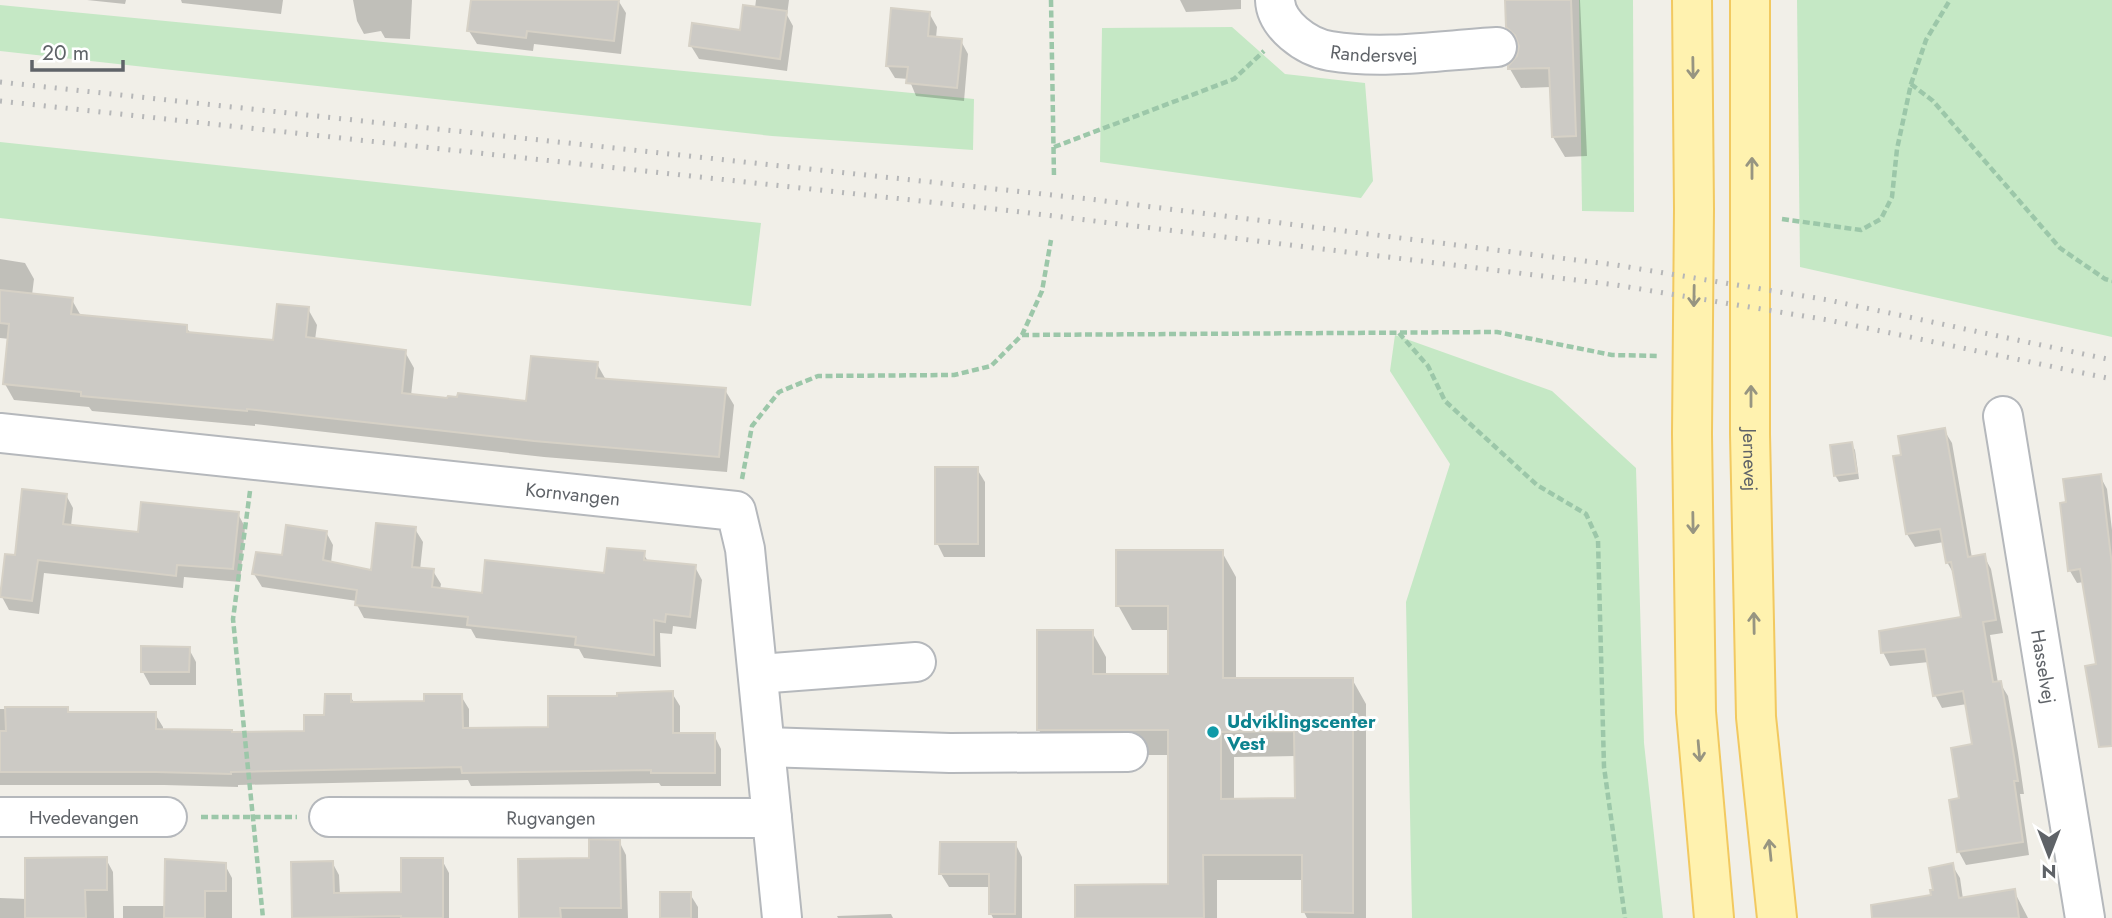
<svg xmlns="http://www.w3.org/2000/svg" width="2112" height="918" font-family="Jost,sans-serif">
<rect width="100%" height="100%" fill="#f1efe8"/>
<!-- green -->
<g fill="#c5e8c5">
<path d="M1579,0H1633L1634,212L1582,211Z"/>
<path d="M1797,0H2112V337L1800,267Z"/>
<path d="M0,5L974,99L973,150L772,136L0,51Z"/>
<path d="M1232,27L1285,74L1365,83L1373,181L1361,198L1100,162L1102,28Z"/>
<path d="M0,142L761,223L751,306L0,218Z"/>
<path d="M1395,335L1552,391L1636,468L1644,743L1663,918H1412L1406,602L1450,464L1390,371Z"/>
</g>
<!-- shadow -->
<g fill="#0003" fill-rule="evenodd">
<path d="M87,0H126L125,4Z"/>
<path d="M181,0H283L281,14L182,3Z"/>
<path d="M353,0H412L410,39L385,38L381,31L364,34L357,21Z"/>
<path d="M472,0H618L626,13L621,54L534,44L533,51L477,44L469,31Z"/>
<path d="M756,0H789L787,15L793,26L787,71L699,59L691,46L741,32L755,8Z"/>
<path d="M1180,0H1241V9L1186,12Z"/>
<path d="M1507,0H1580L1587,156L1565,157L1553,137L1551,87L1521,88L1510,69L1518,57L1520,48L1508,27Z"/>
<path d="M929,13L937,27L936,38L961,41L968,54L964,101L916,96L909,79L895,78L887,65Z"/>
<path d="M0,259L25,263L34,279L32,295L72,300L81,316L186,327L191,334L274,342L308,309L317,325L315,340L405,352L414,368L411,396L528,403L597,364L606,380L725,390L734,405L727,472L544,457L255,424V426L92,411L89,407L14,400L5,384L10,339L0,338Z"/>
<path d="M1944,430L1952,443L1972,558L1984,556L1991,569L2003,633L1990,635L1998,683H2000L2008,696L2018,753L2024,794H2020L2029,855L1966,865L1959,852L1961,799L1974,746L1967,704L1942,708L1935,695L1929,662L1890,666L1883,652L1963,618L1955,576L1947,562L1944,542L1915,547L1907,534L1903,456Z"/>
<path d="M1851,444L1855,450L1859,479L1839,482L1835,475Z"/>
<path d="M977,469L985,482V557H944L937,543Z"/>
<path d="M2100,476L2107,489L2112,530V747L2109,742L2084,582L2077,583L2070,571L2062,504H2068Z"/>
<path d="M66,495L73,508L71,526L139,533L238,514L245,527L240,582L184,577L183,588L44,573L39,614L9,610L2,597L16,557Z"/>
<path d="M415,529L423,542L420,570L433,571L441,584L440,590L484,595L605,575L643,553L649,563L695,567L702,580L696,629L673,626L672,634L660,633L661,667L584,658L579,649L476,638L471,629L364,618L357,605V601L262,587L254,574L326,532L333,545L331,563L372,572Z"/>
<path d="M1222,552L1236,577V679H1352L1366,704V918H1307L1304,912V880H1217V918H1077L1170,886V755H1053L1039,730L1092,632L1106,657V676H1169V630H1132L1118,605ZM1296,756L1297,800L1234,801V757Z"/>
<path d="M189,649L196,662V685H150L143,672Z"/>
<path d="M672,693L680,706V735H714L721,749V786H661L659,783L471,786L468,780L238,785V787L164,785H0V709H67L70,714H155L163,727V731L233,734L306,733L350,696L355,704L426,703L461,696L469,709V730L550,729L618,698Z"/>
<path d="M619,841L626,855L628,918H520L591,860Z"/>
<path d="M1015,843L1022,857V918H993L991,914V887H949L941,874Z"/>
<path d="M106,859L113,872L114,918H0V898L27,899Z"/>
<path d="M442,860L449,873V918H294L292,863L332,862L339,875L340,895L403,894Z"/>
<path d="M225,865L232,878V918H123V906H166Z"/>
<path d="M1952,865L1960,878L1963,899L2014,891L2028,918H1905L1933,896Z"/>
<path d="M690,894L698,907V918H662Z"/>
<path d="M891,914L893,918H838L837,916Z"/>
</g>
<!-- building -->
<g fill="#cccac5" stroke="#d6d1c6" stroke-width="2" fill-rule="evenodd">
<path d="M471,0H619L614,41L527,31L526,38L467,31Z"/>
<path d="M1505,0H1571L1576,136L1552,137L1549,68L1508,69V66L1517,56L1519,46L1515,35L1506,27Z"/>
<path d="M743,5L787,11L780,59L689,46L692,23L740,30Z"/>
<path d="M891,8L930,12L928,36L962,39L957,88L906,83L908,67L886,66Z"/>
<path d="M0,290L73,298L71,314L187,325V332L273,340L277,304L309,307L306,337L406,350L402,393L447,398L448,396L457,397L458,393L526,401L531,356L598,362L596,378L726,388L719,457L534,441L247,409V411L81,396V392L3,384L9,324L0,323Z"/>
<path d="M1945,428L1968,557L1985,554L1996,620L1983,622L1993,682L2001,681L2011,738L2018,781H2014L2023,842L1957,852L1949,800L1959,798L1951,748L1972,744L1963,691L1933,696L1925,649L1881,653L1879,631L1961,617L1951,562L1946,563L1940,529L1906,534L1893,456L1901,455L1898,436Z"/>
<path d="M1852,442L1857,473L1834,476L1830,445Z"/>
<rect x="935" y="467" width="43" height="77"/>
<path d="M2101,474L2112,565V746L2099,747L2085,666L2096,664L2080,569L2068,571L2060,503L2066,502L2063,479Z"/>
<path d="M22,489L67,494L63,524L138,532L141,502L239,512L233,569L177,565L176,576L38,560L32,601L0,597L5,554L15,555Z"/>
<path d="M376,523L416,527L412,567L434,569L432,587L482,593L485,560L604,573L607,548L645,551L644,560L696,565L690,617L666,614L665,622L654,620V655L575,645L576,637L467,625L468,617L355,605L357,590L252,574L256,552L282,555L286,525L327,531L323,560L371,570Z"/>
<path d="M1116,550H1223V678H1353V913L1302,912V855H1203L1204,918H1075V885L1168,884V730H1037V630H1093V674H1168V606H1116ZM1294,731L1295,798L1221,799V732Z"/>
<path d="M141,646L190,647L189,672H141Z"/>
<path d="M673,691V733H715V773H651V770L462,773L461,767L231,772V774L156,772H0V731H6L5,707H68V712H156V729L232,730V732L304,731V715H324L325,694H351V702L424,701V694H462L463,728L548,727V696H617V693Z"/>
<path d="M589,839L620,840L621,908H560L561,918H519L518,859L589,858Z"/>
<path d="M940,842H1016L1015,914H989V874H939Z"/>
<path d="M107,857V890H85L86,918H25V858Z"/>
<path d="M401,858H443V918H401V916L292,918L291,862L333,861L334,893L401,892Z"/>
<path d="M165,859L226,863V891H205V918H164Z"/>
<path d="M1953,863L1959,898L2015,889L2019,918H1872L1871,905L1931,895L1930,890H1933L1929,868Z"/>
<rect x="660" y="892" width="31" height="26"/>
</g>
<g fill="none" stroke-linecap="round" stroke-linejoin="round">
<defs>
<g id="minor">
<path id="s1" d="M1275,0C1276,25 1306,47 1330,51C1384,60 1443,50 1497,47"/>
<path id="s2" d="M2003,416L2085,918"/>
<path id="s3" d="M0,433L736,511L745,549L782,918"/>
<path d="M758,674L916,662"/>
<path d="M765,747L950,753L1128,752"/>
<path id="s4" d="M0,817H167"/>
<path id="s5" d="M329,817L772,818"/>
</g>
<g id="major">
<path d="M1692,0L1694,209L1692,434L1696,712L1714,918"/>
<path id="s6" d="M1750,0V434L1756,717L1777,918"/>
</g>
</defs>
<!-- minor casing -->
<use href="#minor" stroke="#b5b8bc" stroke-width="42"/>
<!-- major casing -->
<use href="#major" stroke="#f2c960" stroke-width="42"/>
<!-- path -->
<g stroke="#9cc7a9" stroke-width="4.5" stroke-dasharray="7 3.5" stroke-linecap="butt">
<path d="M1051,0L1054,177"/>
<path d="M1911,84L1933,101L2060,248L2105,279L2112,281"/>
<path d="M1054,147L1234,79L1264,51"/>
<path d="M1782,219L1861,230L1881,219L1892,197L1897,149L1911,84L1926,40L1950,0"/>
<path d="M1399,333L1428,366L1445,401L1537,485L1586,514L1598,540L1604,767L1625,918"/>
<path d="M1022,335L1497,332L1612,355L1659,356"/>
<path d="M742,479L752,426L779,392L818,376L954,375L991,366L1022,335L1042,291L1051,240"/>
<path d="M250,491L233,619L263,918"/>
<path d="M201,817H297"/>
</g>
<!-- minor -->
<use href="#minor" stroke="#fff" stroke-width="38"/>
<!-- major -->
<use href="#major" stroke="#fff2af" stroke-width="38"/>
<!-- rail -->
<g stroke="#b6b7b8" stroke-width="5" stroke-dasharray="2 9" stroke-linecap="butt">
<path d="M0,82L1089,199L1616,265L1828,300L2112,360"/>
<path d="M0,101L1013,211L1616,285L1828,320L2112,379"/>
</g>
</g>
<!-- one-way arrows -->
<defs><path id="oneway-shaft" d="M-6 0H5M1.5-3L5.5 0L1.5 3" fill="none" stroke-width="1.6" stroke-linecap="round" stroke-linejoin="round" transform="scale(1.75)"/></defs>
<g stroke="#979581">
<use href="#oneway-shaft" transform="translate(1693 68) rotate(89)"/>
<use href="#oneway-shaft" transform="translate(1752 168) rotate(-90)"/>
<use href="#oneway-shaft" transform="translate(1694 296) rotate(91)"/>
<use href="#oneway-shaft" transform="translate(1751 396) rotate(-90)"/>
<use href="#oneway-shaft" transform="translate(1693 523) rotate(89)"/>
<use href="#oneway-shaft" transform="translate(1754 623) rotate(-91)"/>
<use href="#oneway-shaft" transform="translate(1699 751) rotate(85)"/>
<use href="#oneway-shaft" transform="translate(1770 850) rotate(-96)"/>
</g>
<!-- markers -->
<circle fill="#0f9aa8" stroke="#fff" stroke-width="2.5" cx="1213" cy="732" r="7"/>
<g text-anchor="middle" dominant-baseline="central" stroke-width="6" stroke-linejoin="round" paint-order="stroke">
<!-- street labels -->
<g font-size="19" fill="#5f6368" stroke="#fff">
<text stroke="none"><textPath href="#s1" startOffset="124">Randersvej</textPath></text>
<text stroke="none"><textPath href="#s6" startOffset="460">Jernevej</textPath></text>
<text stroke="none"><textPath href="#s3" startOffset="576">Kornvangen</textPath></text>
<text stroke="none"><textPath href="#s2" startOffset="254">Hasselvej</textPath></text>
<text stroke="none"><textPath href="#s4" startOffset="84">Hvedevangen</textPath></text>
<text stroke="none"><textPath href="#s5" startOffset="222">Rugvangen</textPath></text>
</g>
<!-- culture labels -->
<g font-size="19" font-weight="bold" fill="#0d838f" stroke="#fff" text-anchor="start">
<text x="1227" y="721">Udviklingscenter<tspan x="1227" dy="22">Vest</tspan></text>
</g>
</g>
<!-- north arrow -->
<g transform="translate(2049 855) rotate(180)" stroke="#ffffff" stroke-width="5" paint-order="stroke">
<path d="M0-5L12 26L0 18L-12 26Z" fill="#5f6368"/>
<text y="-10" font-size="19" font-weight="bold" text-anchor="middle" fill="#5f6368">N</text>
</g>
<!-- scale -->
<path d="M32 60v10h91v-10" fill="none" stroke="#5f6368" stroke-width="3.5"/>
<text x="42" y="60" font-size="21" fill="#5f6368" stroke="#ffffff" stroke-width="5" paint-order="stroke">20 m</text>
</svg>
